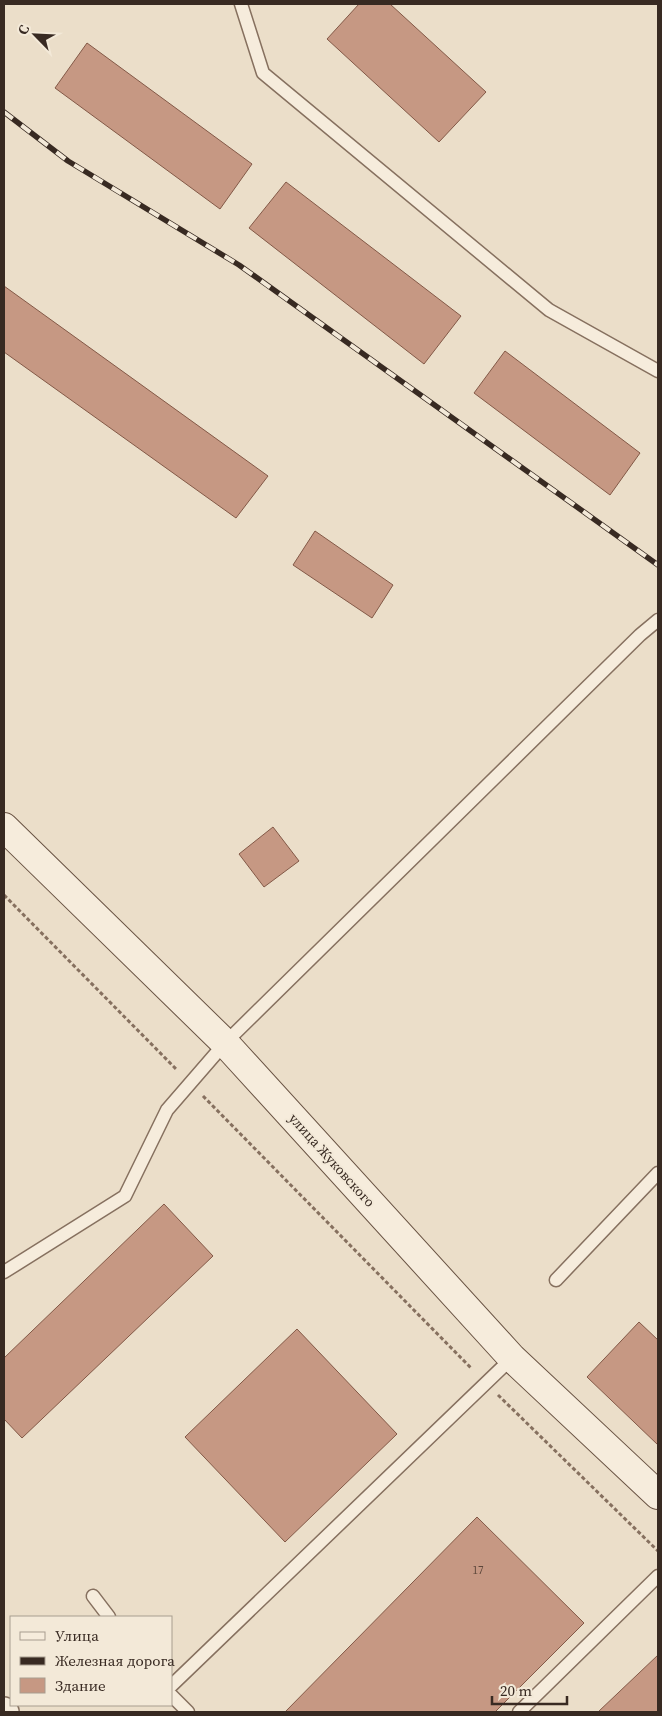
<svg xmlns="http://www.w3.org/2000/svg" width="662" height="1716" font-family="'Source Serif 4',serif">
<rect width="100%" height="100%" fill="#ebdec9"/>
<!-- building -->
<g fill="#c69883" stroke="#835947">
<path d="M359,4H390L486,92L439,142L327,39Z"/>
<path d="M87,43L252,164L220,209L55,88Z"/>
<path d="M286,182L461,316L424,364L249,228Z"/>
<path d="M4,286L268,476L236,518L4,352Z"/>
<path d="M505,351L640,453L610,495L474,393Z"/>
<path d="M315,531L393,585L372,618L293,565Z"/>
<path d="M273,827L299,861L264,887L239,854Z"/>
<path d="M164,1204L213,1256L22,1438L4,1419V1358Z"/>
<path d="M639,1322L658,1340V1445L587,1377Z"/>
<path d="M297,1329L397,1434L285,1542L185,1437Z"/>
<path d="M477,1517L584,1623L495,1712H285Z"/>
<path d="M658,1655V1712H598Z"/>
</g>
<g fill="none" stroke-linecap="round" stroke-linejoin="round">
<defs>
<g id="service">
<path d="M241,4L263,73L549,310L658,371"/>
<path d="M4,1272L125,1196L167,1110L225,1043L640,635L658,620"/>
<path d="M556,1280L658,1173"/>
<path d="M93,1596L109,1617"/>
<path d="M171,1686L512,1358"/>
<path d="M171,1695L188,1712"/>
<path d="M519,1712L658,1576"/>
</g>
<path id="minor" d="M4,1710L6,1712"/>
<path id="secondary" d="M4,827L225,1043L512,1358L658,1495"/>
</defs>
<!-- service casing -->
<use href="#service" stroke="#86705f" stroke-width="15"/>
<!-- minor casing -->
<use href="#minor" stroke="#86705f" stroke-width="28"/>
<!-- secondary casing -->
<use href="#secondary" stroke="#685242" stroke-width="30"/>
<!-- path -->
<g stroke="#86705f" stroke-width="3" stroke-dasharray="4 2.5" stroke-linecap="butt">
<path d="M4,895L177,1070"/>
<path d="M203,1096L472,1369"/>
<path d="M498,1395L658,1551"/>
</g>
<!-- service -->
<use href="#service" stroke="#f6ecdc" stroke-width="12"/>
<!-- minor -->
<use href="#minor" stroke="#f6ecdc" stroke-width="25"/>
<!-- secondary -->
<use href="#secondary" stroke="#f6ecdc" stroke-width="28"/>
<defs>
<path id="rail" d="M4,112L68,161L239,265L658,565"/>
</defs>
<!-- rail casing -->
<use href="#rail" stroke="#382a22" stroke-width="5.5"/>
<!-- rail -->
<use href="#rail" stroke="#f3e9d8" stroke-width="4" stroke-dasharray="11" stroke-linecap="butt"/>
</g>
<g text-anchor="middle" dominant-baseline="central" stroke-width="4" stroke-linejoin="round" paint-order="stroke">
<!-- number labels -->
<g font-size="11" fill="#5c463a">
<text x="478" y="1570">17</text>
</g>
<!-- street labels -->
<g font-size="14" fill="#382a22" stroke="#f3e9d8">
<text transform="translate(332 1160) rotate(48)">улица Жуковского</text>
</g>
</g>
<!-- border -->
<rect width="662" height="1716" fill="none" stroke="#382a22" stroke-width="10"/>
<!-- legend -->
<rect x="10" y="1616" width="162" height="90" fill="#f3e9d8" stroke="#a89d8f"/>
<rect x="20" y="1632" width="25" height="8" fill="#f6ecdc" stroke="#a89d8f"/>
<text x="55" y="1641" font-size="15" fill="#382a22">Улица</text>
<rect x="20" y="1657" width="25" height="8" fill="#382a22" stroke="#a89d8f"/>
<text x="55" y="1666" font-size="15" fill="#382a22">Железная дорога</text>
<rect x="20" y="1678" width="25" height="15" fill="#c69883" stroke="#a89d8f"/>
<text x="55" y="1691" font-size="15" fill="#382a22">Здание</text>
<!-- north arrow -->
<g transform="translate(35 35) rotate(294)" stroke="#f3e9d8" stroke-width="4" paint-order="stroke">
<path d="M0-4L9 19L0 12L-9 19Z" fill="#382a22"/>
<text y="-8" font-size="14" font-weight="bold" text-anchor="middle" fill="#382a22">С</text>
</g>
<!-- scale -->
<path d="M492 1696v8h75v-8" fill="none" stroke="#382a22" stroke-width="2.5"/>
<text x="500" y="1696" font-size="15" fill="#382a22" stroke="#f3e9d8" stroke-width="4" paint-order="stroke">20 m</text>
</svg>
